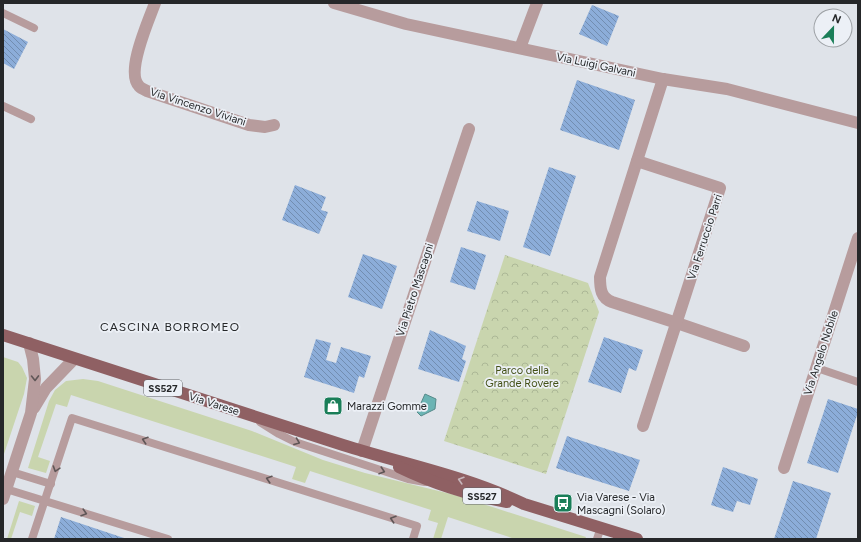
<svg xmlns="http://www.w3.org/2000/svg" width="861" height="542" font-family="Figtree,sans-serif">
<defs>
<pattern id="park-crowns" width="20" height="18" patternUnits="userSpaceOnUse"><rect width="20" height="18" fill="#c9d5ae"/><path d="M2 6a3 3 0 1 1 6 0M12 15a3 3 0 1 1 6 0" fill="none" stroke="#acb796"/></pattern>
<pattern id="building-back-hatch" width="6" height="6" patternUnits="userSpaceOnUse"><rect width="6" height="6" fill="#8cadd9"/><path d="M-1 5l2 2M0 0l6 6M5-1l2 2" fill="none" stroke="#728db0"/></pattern>
</defs>
<rect width="100%" height="100%" fill="#dfe3e9"/>
<!-- green -->
<g fill="#c9d5ae">
<path d="M3,357L18,362L22,367L27,378L24,394L3,457Z"/>
<path d="M83,379L98,381L252,431L323,460L365,473L455,495L586,537L585,539H515L448,517L441,539H433L438,523L428,520L431,510L310,471L305,483L292,479L296,467L71,395L67,407L56,404L38,457L50,461L46,473L28,468L49,401L55,390L66,381Z"/>
<path d="M19,501L35,506L32,516L20,512L11,539H7Z"/>
</g>
<!-- park -->
<path fill="url(#park-crowns)" d="M505,255L588,283L599,312L546,474L444,441Z"/>
<!-- water -->
<path fill="#6bb4b4" stroke="#568a8a" d="M425,394L436,399L435,409L421,416L417,412Z"/>
<!-- building -->
<g fill="url(#building-back-hatch)">
<path d="M592,5L619,16L607,46L579,34Z"/>
<path d="M3,29L28,42L14,69L3,63Z"/>
<path d="M577,80L635,100L619,150L560,130Z"/>
<path d="M549,167L576,176L550,256L523,247Z"/>
<path d="M295,185L326,197L321,210L328,212L319,234L282,220Z"/>
<path d="M477,201L509,211L500,241L467,231Z"/>
<path d="M461,247L486,255L475,290L450,282Z"/>
<path d="M363,254L397,266L382,309L348,297Z"/>
<path d="M430,330L466,346L462,359L466,361L459,382L418,369Z"/>
<path d="M604,337L643,350L636,371L629,368L621,393L588,382Z"/>
<path d="M316,339L331,343L326,360L336,363L341,347L371,356L364,378L359,376L354,393L304,377Z"/>
<path d="M828,399L858,409V412L838,473L807,463Z"/>
<path d="M567,436L640,460L629,491L556,468Z"/>
<path d="M723,467L758,479L750,505L737,501L733,512L711,505Z"/>
<path d="M793,481L831,493L816,539H774Z"/>
<path d="M61,517L127,539H54Z"/>
</g>
<g fill="none" stroke-linecap="round" stroke-linejoin="round">
<!-- lane -->
<g stroke="#b79c9d" stroke-width="8">
<path d="M3,13L34,28"/>
<path d="M3,106L31,119"/>
<path d="M817,368L858,382"/>
<path d="M260,422L279,434L295,442L408,479L425,482"/>
<path d="M12,472L51,484"/>
<path d="M6,489L168,539"/>
<path d="M32,539L72,418L417,526L413,539"/>
<path d="M597,539L601,527"/>
</g>
<!-- street -->
<g stroke="#b79c9d" stroke-width="12">
<path d="M155,3C149,20 125,72 139,86C140,88 144,89 147,91L249,125L265,127L274,125"/>
<path d="M334,3L406,24L663,79L727,89L858,123"/>
<path d="M520,48L537,3"/>
<path d="M663,79L600,277C600,289 601,298 612,302L677,323L744,346"/>
<path d="M637,161L720,188L643,426"/>
<path d="M34,408L46,388L74,359"/>
<path d="M362,451L469,129"/>
<path d="M784,468L858,238"/>
<path d="M3,499L31,413L35,379L33,359L29,343"/>
</g>
<!-- primary -->
<g stroke="#8f6063" stroke-width="12">
<path d="M3,335C116,372 229,409 343,445C403,464 466,476 524,504L637,539"/>
<path d="M399,467C432,483 470,495 507,502"/>
</g>
</g>
<!-- one-way arrows -->
<defs><path id="oneway-chevron" d="M-2-3.5L2.5 0L-2 3.5" fill="none" stroke-width="1.6" stroke-linecap="round" stroke-linejoin="round"/></defs>
<g stroke="#5f5657">
<use href="#oneway-chevron" transform="translate(35 378) rotate(89)"/>
<use href="#oneway-chevron" transform="translate(145 440) rotate(-162)"/>
<use href="#oneway-chevron" transform="translate(297 442) rotate(21)"/>
<use href="#oneway-chevron" transform="translate(56 469) rotate(108)"/>
<use href="#oneway-chevron" transform="translate(382 471) rotate(18)"/>
<use href="#oneway-chevron" transform="translate(269 479) rotate(-163)"/>
<use href="#oneway-chevron" transform="translate(84 513) rotate(17)"/>
<use href="#oneway-chevron" transform="translate(393 519) rotate(-162)"/>
</g>
<use stroke="#c7b6bb" href="#oneway-chevron" transform="translate(461 480) rotate(-163)"/>
<!-- icons -->
<defs>
<symbol id="shop-square" viewBox="-11 -11 22 22"><rect x="-9" y="-9" width="18" height="18" rx="4" fill="#1a7e58" stroke="#ecf0f6"/><path d="M-5-2.5h2.3a2.7 3.5 0 0 1 5.4 0H5L5.5 6h-11ZM-1.5-2.5h3a1.5 2.3 0 0 0-3 0Z" fill="#fff"/></symbol>
<symbol id="bus-square" viewBox="-11 -11 22 22"><rect x="-9" y="-9" width="18" height="18" rx="4" fill="#1a7e58" stroke="#ecf0f6"/><path d="M-5-6H5V4H4V6H2V4H-2V6H-4V4H-5ZM-3.5-4V0h7V-4ZM-3.5 1.2v1.5H-2V1.2ZM2 1.2v1.5H3.5V1.2Z" fill="#fff"/></symbol>
</defs>
<g fill-rule="evenodd">
<use href="#shop-square" x="322" y="395" width="22" height="22"/>
<use href="#bus-square" x="552" y="492" width="22" height="22"/>
</g>
<g text-anchor="middle" dominant-baseline="central" stroke-width="3.5" stroke-linejoin="round" paint-order="stroke">
<!-- shield labels -->
<g fill="#ecf0f6" stroke="#616366" stroke-width="1">
<rect x="144" y="380" width="38" height="16" rx="3"/>
<rect x="463" y="488" width="38" height="16" rx="3"/>
</g>
<g font-size="10" font-weight="bold" fill="#252729">
<text x="163" y="388">SS527</text>
<text x="482" y="496">SS527</text>
</g>
<!-- street labels -->
<g font-size="11" fill="#252729" stroke="#ecf0f6">
<text transform="translate(596 65) rotate(12)">Via Luigi Galvani</text>
<text transform="translate(198 107) rotate(18)">Via Vincenzo Viviani</text>
<text transform="translate(705 237) rotate(-72)">Via Ferruccio Parri</text>
<text transform="translate(415 290) rotate(-72)">Via Pietro Mascagni</text>
<text transform="translate(821 353) rotate(-72)">Via Angelo Nobile</text>
<text transform="translate(214 404) rotate(18)">Via Varese</text>
</g>
<!-- park labels -->
<g font-size="11" fill="#445117" stroke="#ecf0f6">
<text x="522" y="370">Parco della<tspan x="522" dy="13">Grande Rovere</tspan></text>
</g>
<!-- poi labels -->
<g font-size="11" fill="#252729" stroke="#ecf0f6" text-anchor="start">
<text x="347" y="406">Marazzi Gomme</text>
<text x="577" y="497">Via Varese - Via<tspan x="577" dy="13">Mascagni (Solaro)</tspan></text>
</g>
<!-- neighbourhood labels -->
<g font-size="12" letter-spacing="1" fill="#252729" stroke="#ecf0f6">
<text x="170" y="327">CASCINA BORROMEO</text>
</g>
</g>
<!-- border -->
<rect width="861" height="542" fill="none" stroke="#252729" stroke-width="8"/>
<!-- north arrow -->
<g transform="translate(833 28) rotate(22)"><circle r="19" fill="#ecf0f6" stroke="#9ca0a4"/>
<path d="M0-3L7 15L0 10L-7 15Z" fill="#1a7e58"/>
<text y="-6" font-size="11" font-weight="bold" text-anchor="middle" fill="#252729">N</text>
</g>
</svg>
